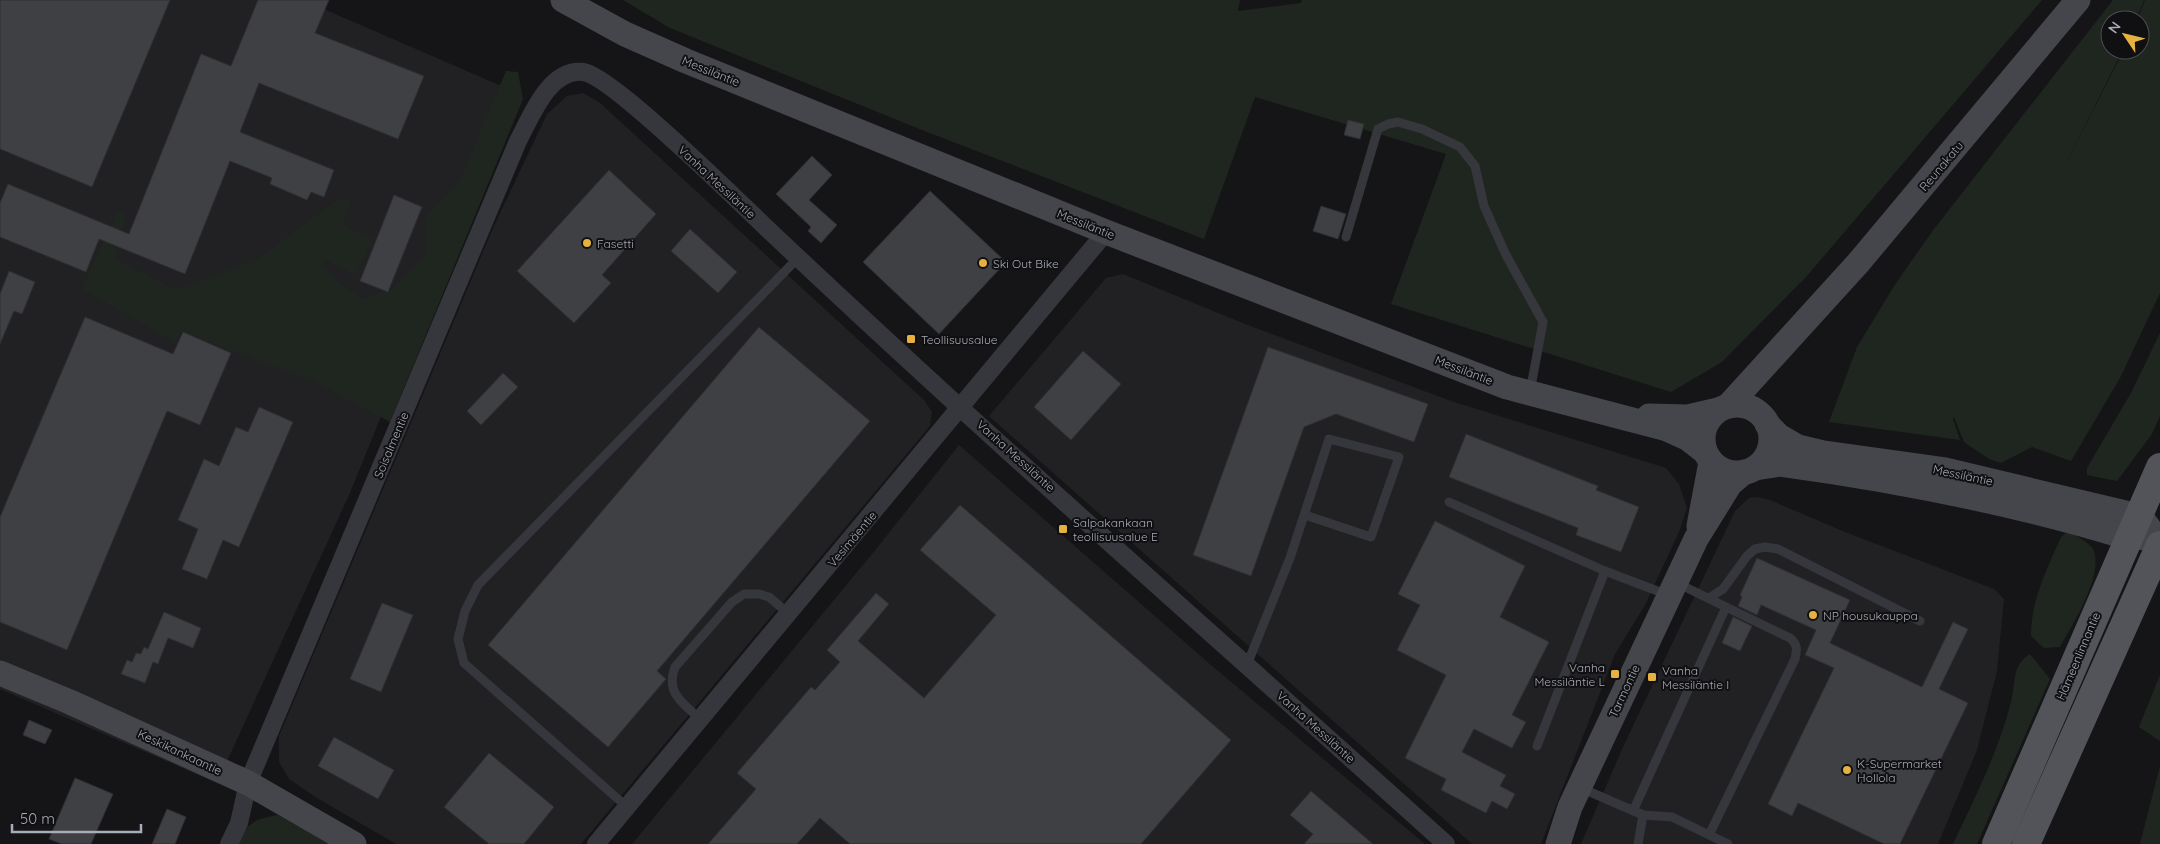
<svg xmlns="http://www.w3.org/2000/svg" width="2160" height="844" font-family="Quicksand,sans-serif">
<rect width="100%" height="100%" fill="#151517"/>
<!-- built -->
<g fill="#212124">
<path d="M0,0H303L513,91L350,493L217,783L0,689Z"/>
<path d="M583,93L599,102L924,400L932,412L930,426L581,844H396L317,798L289,779L279,762V736L493,228L547,114L567,96Z"/>
<path d="M1123,274L1245,324L1451,401L1666,468L1679,484L1687,508L1679,532L1645,605L1615,654L1541,844H1472L989,416L1106,278Z"/>
<path d="M959,445L1211,665L1425,844H632L872,554Z"/>
<path d="M1757,497L1770,500L1845,532L1994,589L2004,599L1997,671L1977,750L1938,844H1581L1623,747L1735,511L1749,498Z"/>
</g>
<!-- green -->
<g fill="#1f2620">
<path d="M623,0H1240L1238,11L1301,3L1302,0H2042L1807,276L1722,362L1671,392L1391,304L1446,154L1255,97L1204,239L922,130L670,28Z"/>
<path d="M2113,0H2144L2136,20H2110V50H2123L2057,181L2124,50H2140V20H2137L2145,0H2160V293L2120,378L2071,461L2032,447L2001,463L1989,459L1964,442L1954,417L1953,419L1960,440L1829,422L1857,347L1896,283L1934,229Z"/>
<path d="M506,71L518,72L523,99L390,422L317,383L181,331L175,342L82,289L118,209L125,216L115,259L176,290L259,258L333,203L345,199L351,202L342,225L373,239L356,275L326,260L322,266L340,284L364,299L393,288L426,255V217L460,180Z"/>
<path d="M2160,333V416L2152,434L2117,481L2087,475V468L2131,393Z"/>
<path d="M2068,531C2075,536 2089,542 2093,549C2105,574 2072,625 2060,647L2044,648L2031,636C2031,600 2047,569 2061,537Z"/>
<path d="M2030,654L2050,679L1977,844H1953C1975,798 1998,752 2011,702C2016,683 2011,666 2030,654Z"/>
<path d="M2160,675V741L2139,727Z"/>
<path d="M2160,766V844H2140Z"/>
<path d="M278,815L331,844H237C248,822 255,819 278,815Z"/>
</g>
<!-- building -->
<g fill="#3f4044" stroke="#2f2f33">
<path d="M0,0H170L92,187L0,149Z"/>
<path d="M258,0H329L315,33L424,76L398,139L259,83L240,132L334,170L324,197L311,192L307,200L270,184L272,178L230,161L185,274L99,239L86,272L0,237V203L8,184L129,234L201,54L231,66Z"/>
<path d="M1348,120L1364,124L1360,139L1344,135Z"/>
<path d="M812,156L832,175L809,200L837,225L821,243L808,231L811,227L776,194Z"/>
<path d="M609,170L656,214L602,275L611,283L574,323L517,271Z"/>
<path d="M930,191L1006,262L939,334L863,262Z"/>
<path d="M394,195L422,207L388,292L360,281Z"/>
<path d="M1321,206L1346,214L1338,239L1313,231Z"/>
<path d="M690,229L737,272L718,293L671,251Z"/>
<path d="M9,271L35,282L22,314L14,311L0,344V294Z"/>
<path d="M85,317L173,354L183,332L231,353L200,425L167,411L67,650L0,622V517Z"/>
<path d="M759,327L870,421L657,671L666,679L608,747L488,645Z"/>
<path d="M1268,347L1428,404L1414,442L1336,414L1304,427L1251,576L1193,555Z"/>
<path d="M1083,351L1121,384L1071,440L1034,407Z"/>
<path d="M503,373L518,387L481,425L467,411Z"/>
<path d="M259,407L293,422L239,547L223,540L207,579L182,569L198,529L178,520L204,459L219,466L236,427L248,432Z"/>
<path d="M1466,434L1598,486L1596,490L1639,507L1621,552L1576,535L1578,528L1449,477Z"/>
<path d="M960,505L1231,740L1141,844H850L820,818L797,844H708L756,789L737,773L811,687L815,690L840,662L827,650L876,593L889,604L858,641L924,698L996,615L920,550Z"/>
<path d="M1435,521L1525,566L1500,617L1549,642L1512,715L1526,722L1512,748L1474,729L1462,752L1506,775L1500,786L1515,794L1507,809L1492,801L1486,813L1441,790L1446,779L1405,758L1446,675L1397,650L1420,605L1398,594Z"/>
<path d="M1757,558L1850,600L1830,643L1922,687L1953,622L1968,629L1939,689L1968,703L1900,844H1884L1798,803L1792,816L1768,804L1834,668L1805,655L1816,630L1761,605L1757,615L1738,606L1742,597L1740,595Z"/>
<path d="M382,603L413,615L381,692L350,679Z"/>
<path d="M164,612L201,628L193,648L168,638L158,664L153,662L145,683L121,674L127,660L132,662L136,653L141,654L144,647L148,649Z"/>
<path d="M1733,617L1752,626L1740,651L1722,643Z"/>
<path d="M29,720L52,730L45,744L23,735Z"/>
<path d="M334,737L394,770L378,799L318,766Z"/>
<path d="M489,753L554,807L524,844H489L444,807Z"/>
<path d="M75,778L113,794L91,844H62L49,839Z"/>
<path d="M1311,791L1373,844H1304L1313,834L1290,815Z"/>
<path d="M167,809L186,817L175,844H152Z"/>
</g>
<g fill="none" stroke-linecap="round" stroke-linejoin="round">
<!-- lane -->
<g stroke="#36373c" stroke-width="9">
<path d="M1346,237L1378,129L1388,124L1398,122L1422,129L1460,147L1475,166L1484,206L1506,255L1543,322L1530,392"/>
<path d="M1449,502L1605,571L1668,595"/>
<path d="M1709,598L1723,589L1747,556L1755,549L1765,547L1778,549L1920,621"/>
<path d="M1247,665L1290,558L1329,439L1399,457L1371,537L1305,515"/>
<path d="M700,719C683,703 665,693 675,667L732,602L744,594H759L769,597L789,614"/>
<path d="M1537,746L1605,571"/>
<path d="M1581,788L1643,815L1672,817L1728,844"/>
<path d="M627,807L464,663L458,639L465,611L478,585L798,258"/>
<path d="M1633,811L1726,607L1677,583"/>
<path d="M1709,835L1795,659C1797,649 1798,645 1790,638L1726,607"/>
<path d="M1638,844L1643,815"/>
</g>
<!-- street -->
<g stroke="#36373c" stroke-width="18">
<path d="M229,844L239,823L248,783L518,141C531,117 549,68 583,72C612,75 746,209 775,236C994,443 1222,642 1446,844"/>
<path d="M596,844L1106,232"/>
</g>
<!-- secondary -->
<g stroke="#44464b" stroke-width="25">
<path d="M563,0L625,34L686,61L1106,232L1507,387L1667,429L1687,438L1705,452"/>
<circle cx="1737" cy="439" r="34"/>
<path d="M1729,405L1859,262L2078,0"/>
<path d="M1649,416L1688,417L1718,410"/>
<path d="M1767,424L1779,436L1798,447L1823,453L1945,470L2138,516C2152,527 2154,537 2155,554"/>
<path d="M1755,468L1780,464C1898,480 2015,503 2129,538L2149,537"/>
<path d="M1699,526L1711,462"/>
<path d="M0,673L70,702L248,783L354,844"/>
<path d="M1558,844L1570,807L1696,539L1730,484L1744,472"/>
</g>
<!-- primary -->
<g stroke="#53545a" stroke-width="28">
<path d="M1996,844L2160,467"/>
<path d="M2026,844L2160,545"/>
</g>
</g>
<!-- markers -->
<g fill="#e6b13e" stroke="#101012" stroke-width="2">
<circle cx="587" cy="243" r="5"/>
<circle cx="983" cy="263" r="5"/>
<rect x="906" y="334" width="10" height="10" rx="2.5"/>
<rect x="1058" y="524" width="10" height="10" rx="2.5"/>
<circle cx="1813" cy="615" r="5"/>
<rect x="1610" y="669" width="10" height="10" rx="2.5"/>
<rect x="1647" y="672" width="10" height="10" rx="2.5"/>
<circle cx="1847" cy="770" r="5"/>
</g>
<g text-anchor="middle" dominant-baseline="central" stroke-width="4" stroke-linejoin="round" paint-order="stroke">
<!-- street labels -->
<g font-size="12" fill="#a8acb6" stroke="#101012">
<text transform="translate(711 71) rotate(22)">Messiläntie</text>
<text transform="translate(1941 166) rotate(-50)">Reunakatu</text>
<text transform="translate(717 182) rotate(43)">Vanha Messiläntie</text>
<text transform="translate(1086 224) rotate(22)">Messiläntie</text>
<text transform="translate(1464 370) rotate(21)">Messiläntie</text>
<text transform="translate(391 445) rotate(-67)">Soisalmentie</text>
<text transform="translate(1016 456) rotate(42)">Vanha Messiläntie</text>
<text transform="translate(1963 475) rotate(12)">Messiläntie</text>
<text transform="translate(852 539) rotate(-50)">Vesimäentie</text>
<text transform="translate(2078 656) rotate(-67)">Hämeenlinnantie</text>
<text transform="translate(1624 691) rotate(-65)">Tarmontie</text>
<text transform="translate(1316 727) rotate(42)">Vanha Messiläntie</text>
<text transform="translate(180 752) rotate(25)">Keskikankaantie</text>
</g>
<!-- poi labels -->
<g font-size="12" fill="#a8acb6" stroke="#101012" text-anchor="start">
<text x="597" y="243">Fasetti</text>
<text x="993" y="263">Ski Out Bike</text>
<text x="921" y="339">Teollisuusalue</text>
<text x="1073" y="522">Salpakankaan<tspan x="1073" dy="14">teollisuusalue E</tspan></text>
<text x="1823" y="615">NP housukauppa</text>
<text x="1605" y="667" text-anchor="end">Vanha<tspan x="1605" dy="14">Messiläntie L</tspan></text>
<text x="1662" y="670">Vanha<tspan x="1662" dy="14">Messiläntie I</tspan></text>
<text x="1857" y="763">K-Supermarket<tspan x="1857" dy="14">Hollola</tspan></text>
</g>
</g>
<!-- north arrow -->
<g transform="translate(2125 35) rotate(305)"><circle r="24" fill="#101012" stroke="#4d4e54"/>
<path d="M0-4L9 19L0 12L-9 19Z" fill="#e6b13e"/>
<text y="-8" font-size="14" font-weight="bold" text-anchor="middle" fill="#a8acb6">N</text>
</g>
<!-- scale -->
<path d="M12 824v8h129v-8" fill="none" stroke="#a8acb6" stroke-width="2.5"/>
<text x="20" y="824" font-size="15" fill="#a8acb6" stroke="#101012" stroke-width="4" paint-order="stroke">50 m</text>
</svg>
